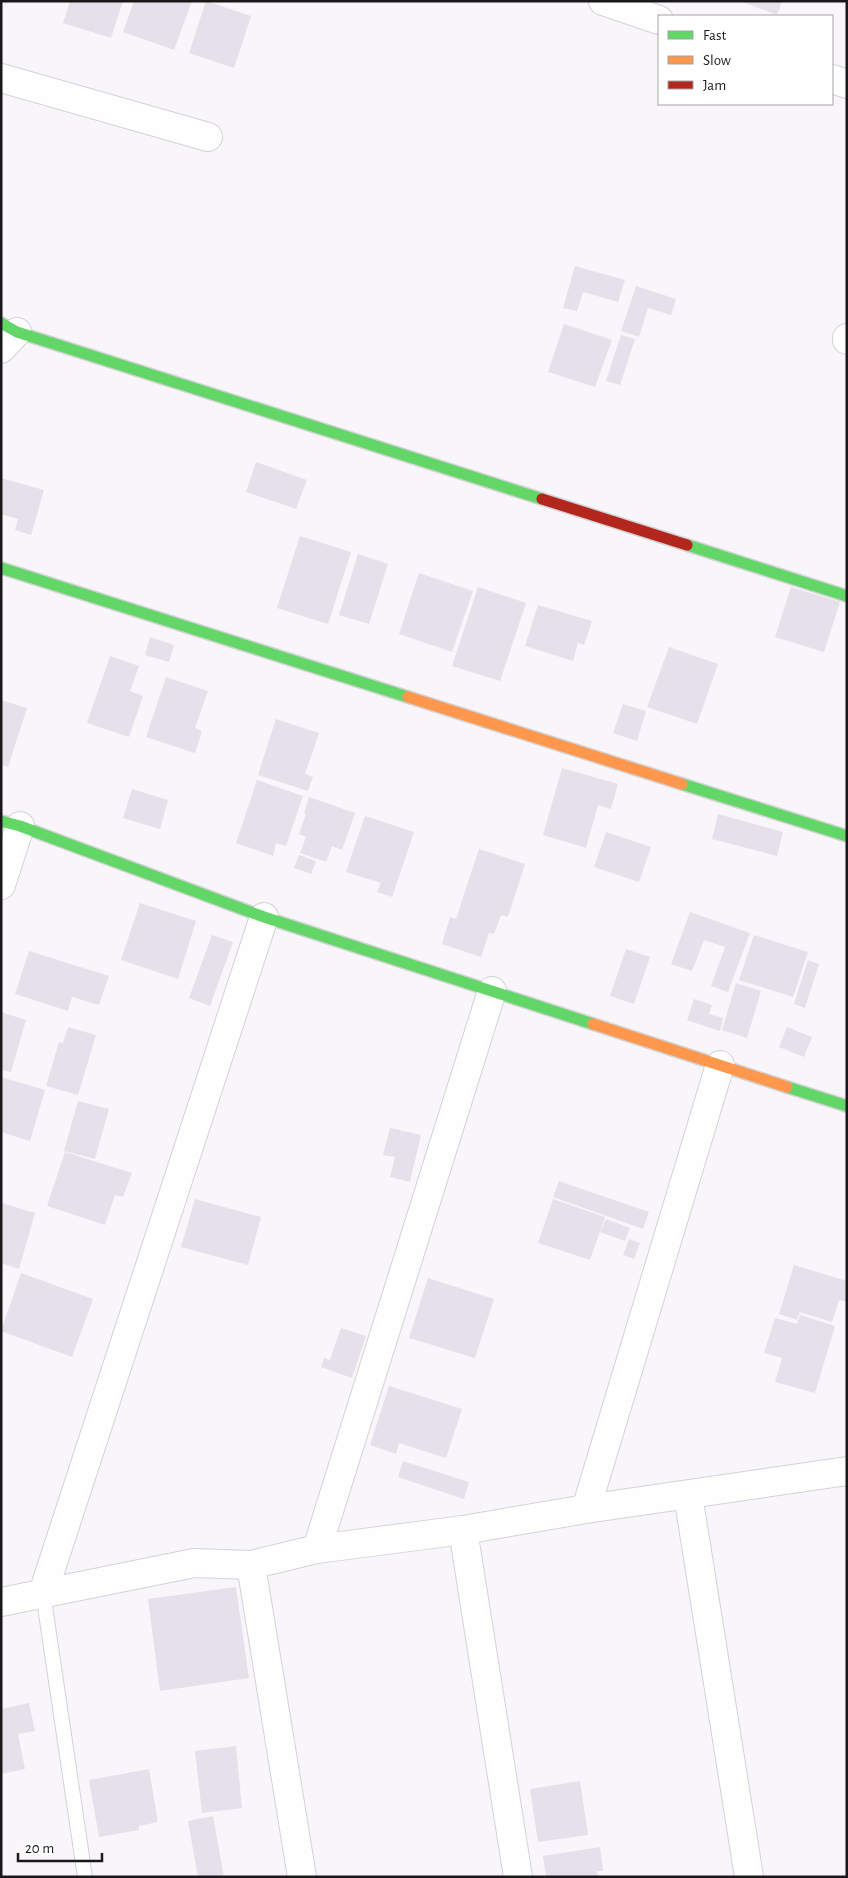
<svg xmlns="http://www.w3.org/2000/svg" width="848" height="1878" font-family="'Alegreya Sans',sans-serif">
<rect width="100%" height="100%" fill="#f8f6fa"/>
<!-- building -->
<g fill="#e6e0ea">
<path d="M70,1H123L111,38L63,23Z"/>
<path d="M134,1H192L174,50L123,32Z"/>
<path d="M206,1L251,16L234,68L189,53Z"/>
<path d="M740,1H782L777,15Z"/>
<path d="M575,266L625,280L618,302L583,292L577,311L563,308Z"/>
<path d="M636,286L676,299L671,315L648,308L639,337L621,331Z"/>
<path d="M564,324L612,340L595,387L548,372Z"/>
<path d="M621,335L635,339L620,385L606,381Z"/>
<path d="M256,462L307,480L296,509L246,492Z"/>
<path d="M1,478L44,490L31,535L15,530L18,519L1,514Z"/>
<path d="M300,536L351,552L328,624L277,608Z"/>
<path d="M358,554L388,564L369,624L339,615Z"/>
<path d="M419,573L473,591L452,652L399,634Z"/>
<path d="M478,587L526,603L500,681L452,666Z"/>
<path d="M791,587L840,602L824,652L775,637Z"/>
<path d="M538,605L592,621L584,645L578,643L573,661L525,646Z"/>
<path d="M150,637L174,645L169,662L145,655Z"/>
<path d="M669,647L718,664L697,724L647,707Z"/>
<path d="M110,656L139,666L130,691L143,696L129,737L87,723Z"/>
<path d="M166,677L208,691L195,728L202,731L195,753L146,737Z"/>
<path d="M1,700L27,708L8,767L1,764Z"/>
<path d="M623,704L646,711L637,741L613,733Z"/>
<path d="M276,719L319,733L305,774L313,777L308,791L258,775Z"/>
<path d="M562,768L618,784L611,809L598,805L586,848L543,835Z"/>
<path d="M257,780L303,796L286,846L276,843L273,856L236,843Z"/>
<path d="M132,789L168,800L160,829L123,818Z"/>
<path d="M309,797L355,813L342,850L332,846L326,862L300,853L306,837L299,834L306,814L304,813Z"/>
<path d="M718,814L783,832L777,856L712,839Z"/>
<path d="M365,816L414,832L392,897L377,892L381,883L346,872Z"/>
<path d="M606,832L651,847L639,882L594,867Z"/>
<path d="M479,849L525,864L508,917L501,915L494,934L489,933L481,957L442,944L450,917L456,919Z"/>
<path d="M299,855L316,861L311,874L294,868Z"/>
<path d="M140,903L196,921L178,979L121,960Z"/>
<path d="M690,912L750,933L728,992L711,986L725,947L704,940L692,971L671,964Z"/>
<path d="M212,935L233,942L210,1006L189,998Z"/>
<path d="M754,935L808,952L793,997L739,980Z"/>
<path d="M626,949L650,957L634,1004L610,996Z"/>
<path d="M29,951L109,976L99,1005L72,997L68,1011L15,994Z"/>
<path d="M808,960L819,964L805,1008L794,1004Z"/>
<path d="M736,983L761,991L747,1038L722,1030Z"/>
<path d="M694,999L712,1005L709,1014L723,1018L720,1031L687,1020Z"/>
<path d="M1,1012L26,1020L11,1072L1,1070Z"/>
<path d="M68,1027L96,1035L78,1095L46,1086L59,1042L63,1043Z"/>
<path d="M787,1027L812,1037L804,1057L779,1047Z"/>
<path d="M1,1077L45,1090L30,1141L1,1132Z"/>
<path d="M78,1101L109,1109L95,1159L64,1151Z"/>
<path d="M390,1128L421,1135L410,1182L390,1177L395,1157L383,1155Z"/>
<path d="M65,1152L132,1173L123,1197L115,1195L105,1225L47,1206Z"/>
<path d="M559,1181L649,1212L643,1229L553,1197Z"/>
<path d="M195,1199L261,1217L248,1265L181,1247Z"/>
<path d="M553,1199L605,1217L590,1260L538,1243Z"/>
<path d="M1,1203L35,1213L19,1269L1,1263Z"/>
<path d="M606,1219L630,1228L625,1241L600,1232Z"/>
<path d="M629,1239L640,1243L634,1259L623,1255Z"/>
<path d="M794,1265L847,1281V1302L839,1300L832,1322L800,1312L797,1320L779,1314Z"/>
<path d="M21,1273L93,1299L72,1357L1,1331Z"/>
<path d="M428,1278L494,1299L475,1358L409,1338Z"/>
<path d="M800,1315L835,1326L815,1393L775,1382L782,1358L764,1353L775,1318L797,1324Z"/>
<path d="M341,1328L366,1336L352,1378L321,1367L324,1358L330,1360Z"/>
<path d="M389,1386L462,1409L446,1458L399,1443L396,1454L370,1445Z"/>
<path d="M403,1461L469,1482L464,1499L398,1477Z"/>
<path d="M236,1587L249,1678L160,1691L148,1599Z"/>
<path d="M29,1703L35,1731L18,1734L25,1769L1,1774V1709Z"/>
<path d="M236,1746L242,1808L202,1813L195,1751Z"/>
<path d="M149,1769L158,1822L139,1826V1830L99,1837L89,1780Z"/>
<path d="M580,1781L588,1835L538,1842L530,1789Z"/>
<path d="M213,1816L224,1877H198L188,1821Z"/>
<path d="M600,1847L603,1871H597L598,1877H546L543,1856Z"/>
</g>
<g fill="none" stroke-linecap="round" stroke-linejoin="round">
<defs>
<path id="lane" d="M43,1593L85,1877"/>
<g id="street">
<path d="M603,1L659,20"/>
<path d="M1,78L208,137"/>
<path d="M832,79L847,84"/>
<path d="M847,338V340"/>
<path d="M1,349L17,332"/>
<path d="M1,885L20,826"/>
<path d="M688,1495L749,1877"/>
<path d="M586,1509L720,1065"/>
<path d="M463,1530L518,1877"/>
<path d="M317,1549L492,991"/>
<path d="M251,1565L302,1877"/>
<path d="M43,1593L264,917"/>
<path d="M1,1602L194,1563L251,1565L317,1549L463,1530L586,1509L847,1471"/>
</g>
<g id="fast">
<path d="M1,323L17,332L542,499"/>
<path d="M687,545L847,596"/>
<path d="M1,568L408,697"/>
<path d="M682,784L847,836"/>
<path d="M1,821L20,826L264,917L593,1024"/>
<path d="M787,1087L847,1106"/>
</g>
<g id="slow">
<path d="M408,697L682,784"/>
<path d="M593,1024L787,1087"/>
</g>
<path id="jam" d="M542,499L687,545"/>
</defs>
<!-- lane casing -->
<use href="#lane" stroke="#d3d2d5" stroke-width="16"/>
<!-- street casing -->
<use href="#street" stroke="#d3d2d5" stroke-width="30"/>
<!-- fast casing -->
<use href="#fast" stroke="#d3d2d5" stroke-width="14"/>
<!-- slow casing -->
<use href="#slow" stroke="#d3d2d5" stroke-width="14"/>
<!-- jam casing -->
<use href="#jam" stroke="#d3d2d5" stroke-width="14"/>
<!-- lane -->
<use href="#lane" stroke="#fefefe" stroke-width="14"/>
<!-- street -->
<use href="#street" stroke="#fefefe" stroke-width="28"/>
<!-- fast -->
<use href="#fast" stroke="#63d668" stroke-width="11"/>
<!-- slow -->
<use href="#slow" stroke="#ff974d" stroke-width="11"/>
<!-- jam -->
<use href="#jam" stroke="#b3261e" stroke-width="11"/>
</g>
<!-- border -->
<rect width="848" height="1878" fill="none" stroke="#1a181b" stroke-width="5"/>
<!-- legend -->
<rect x="658" y="15" width="175" height="90" fill="#ffffff" stroke="#a3a3a4"/>
<rect x="668" y="31" width="25" height="8" fill="#63d668" stroke="#a3a3a4"/>
<text x="703" y="40" font-size="15" fill="#1a181b">Fast</text>
<rect x="668" y="56" width="25" height="8" fill="#ff974d" stroke="#a3a3a4"/>
<text x="703" y="65" font-size="15" fill="#1a181b">Slow</text>
<rect x="668" y="81" width="25" height="8" fill="#b3261e" stroke="#a3a3a4"/>
<text x="703" y="90" font-size="15" fill="#1a181b">Jam</text>
<!-- scale -->
<path d="M18 1853v8h84v-8" fill="none" stroke="#1a181b" stroke-width="2.5"/>
<text x="25" y="1853" font-size="15" fill="#1a181b" stroke="#ffffff" stroke-width="4" paint-order="stroke">20 m</text>
</svg>
